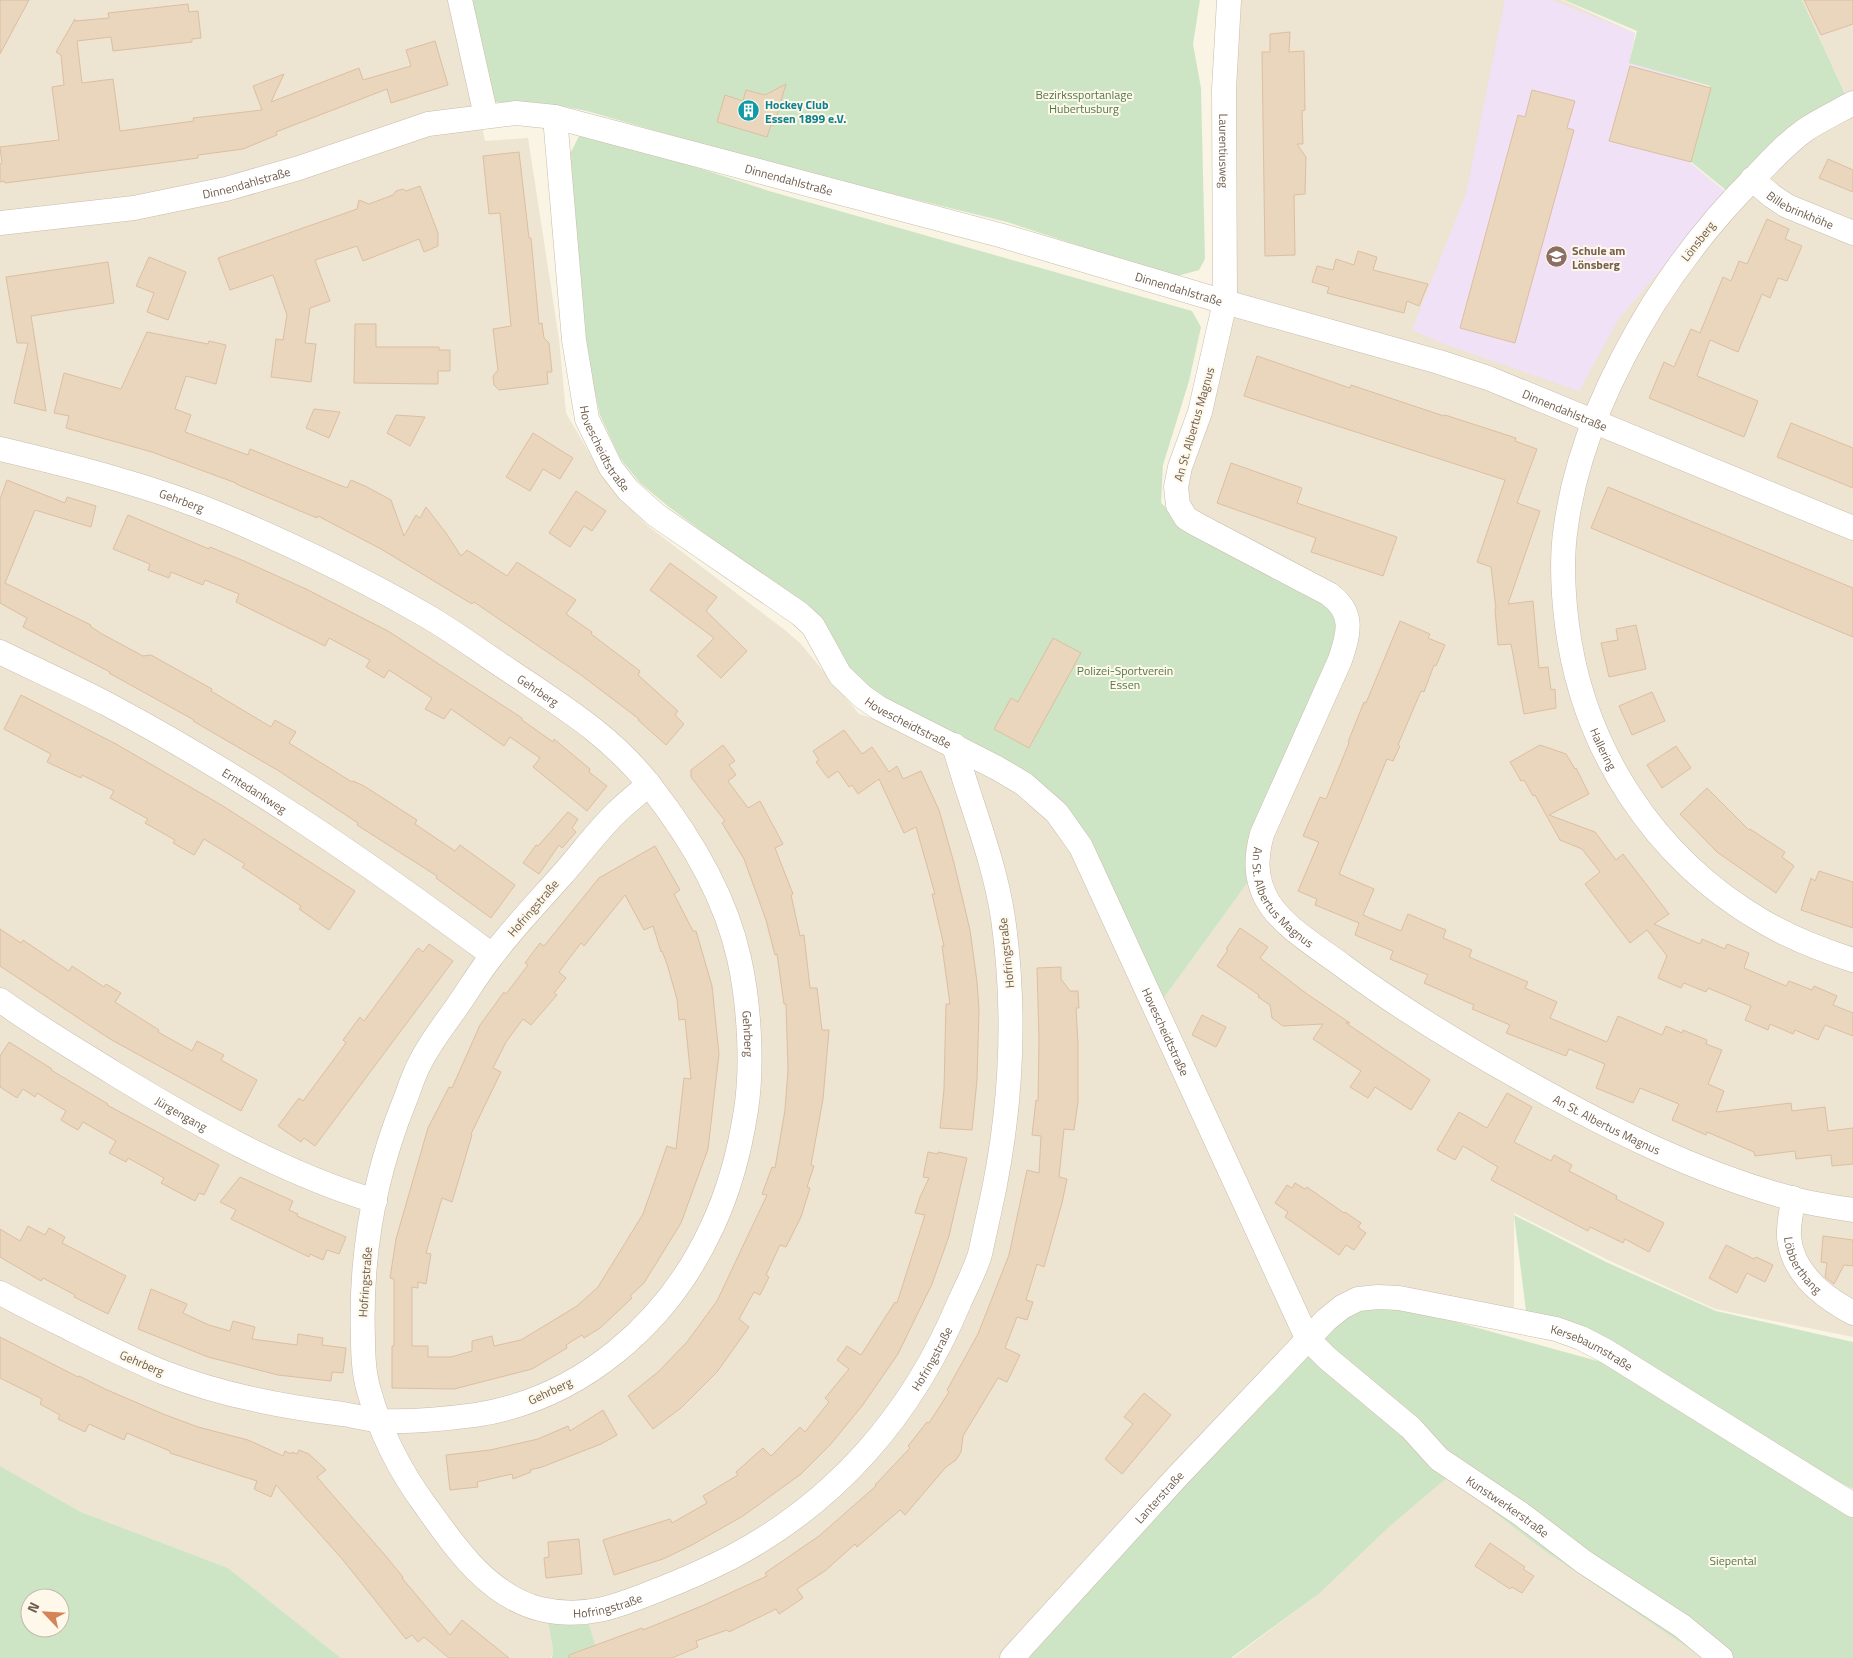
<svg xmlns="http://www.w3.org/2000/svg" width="1853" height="1658" font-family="'Titillium Web',sans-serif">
<rect width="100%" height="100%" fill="#f9f4e4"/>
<!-- residential -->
<g fill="#ede4d2">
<path d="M0,0H455L485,141L528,138L559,339L566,413L602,475L620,498L648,526L786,631L800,643L859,714L906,729L1056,815L1304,1339L1012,1658H599L587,1617L547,1616L553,1650L551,1658H341L228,1568L81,1512L0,1466Z"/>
<path d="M1232,0H1562L1635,33L1628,62L1708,88L1689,162L1731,197L1847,97L1802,0H1853V1337L1715,1309L1608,1260L1514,1213V1312L1308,1335L1158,1006L1256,871L1351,618L1345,590L1202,516L1191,506L1187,491L1190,471L1208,415Z"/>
<path d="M1448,1477L1542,1549L1703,1658H1233L1320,1593L1389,1527Z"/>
</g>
<!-- education -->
<path fill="#f1e1f6" d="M1505,0H1552L1635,33L1630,62L1709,87L1689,162L1726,192L1618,320L1579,391L1444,344L1412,330L1466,194Z"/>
<!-- green -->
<g fill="#cee5c5" fill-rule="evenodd">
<path d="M468,0H1200L1193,44L1201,88L1205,259L1199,270L1174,277L1007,222L770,164L587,111L556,105L492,102Z"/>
<path d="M1564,0H1802L1847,98L1727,191L1690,161L1710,86L1629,63L1637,31Z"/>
<path d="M579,136L671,159L769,191L1192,311L1201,327L1189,381L1163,465L1161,503L1178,518L1336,601L1344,634L1256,871L1158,1006L1059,810L870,698L791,597L669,507L640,483L620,458L600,415L583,339L570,154Z"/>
<path d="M1514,1215L1606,1262L1716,1311L1853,1342V1489L1799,1462L1526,1311Z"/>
<path d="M1398,1306L1601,1362L1688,1416L1853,1513V1658H1703L1542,1549L1448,1477L1389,1527L1320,1593L1231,1658H1013L1343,1308Z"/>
<path d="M0,1466L81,1512L228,1568L341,1658H0ZM30,1598H60V1628H30Z"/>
<path d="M547,1616L587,1617L599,1658H552L553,1650Z"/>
</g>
<!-- building -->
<g fill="#ead5bd" stroke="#dcbfa1" fill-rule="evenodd">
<path d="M0,0H29L0,54Z"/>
<path d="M1804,0H1853V24L1821,35Z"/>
<path d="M188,4L189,12L198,11L201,38L192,39V42L113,51L111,37L77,41L82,83L113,79L120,131L194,121L193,118L262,110L253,86L284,74L271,102L359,68L363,80L411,66L406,50L435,41L448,85L391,103L387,89L276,132L277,135L243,149L198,155V158L154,164L5,183L4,181L0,182V164L2,163L0,147L59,140L52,87L64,85L61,55L56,52L75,19V21L109,18L108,13Z"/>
<path d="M1290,32L1289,52L1304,51L1305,110L1302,111L1303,144H1297L1306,157L1305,194L1294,195L1295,255L1265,256L1262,52H1270V34Z"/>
<path d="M1630,66L1711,88L1691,162L1609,141Z"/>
<path d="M786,84L774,125H771L767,137L717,122L725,95L743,101L746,90L765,95Z"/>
<path d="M1532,90L1575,101L1567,128L1574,130L1515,343L1460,328L1518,115L1525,117Z"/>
<path d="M519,152L529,238H531L539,324L542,323L544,338L549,343L552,372H547L548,384L499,390L494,385L493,376L498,370L493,329L511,326L500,213L489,214L483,156Z"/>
<path d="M1828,159L1853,170V192L1819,178Z"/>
<path d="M420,186L438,233V246L424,252L419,239L363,261L357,246L315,260L330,301L310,308L305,343L316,344L311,382L271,377L276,339L283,340L287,315L273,275L230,290L218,258L357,209L359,200L369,204L393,195L396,191L403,189L406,191Z"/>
<path d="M1767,219L1789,229L1785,239L1802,246L1787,281L1778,278L1770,298L1762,294L1738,352L1710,340L1697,376L1758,401L1744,437L1649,398L1664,362L1674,367L1691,329L1700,333L1723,277L1731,281L1739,261L1747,264Z"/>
<path d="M1358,251L1377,257L1373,270L1428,284L1419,306L1407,301L1404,313L1327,293L1329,287L1312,282L1317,266L1333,270L1336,259L1354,265Z"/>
<path d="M149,257L186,272L168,320L147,312L154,293L136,286Z"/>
<path d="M108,262L114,303L31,316L46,411L14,403L28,343H17L6,277Z"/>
<path d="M355,324H376V347H439V350H450V371H438V384L354,383Z"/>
<path d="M147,332L208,344L209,341L226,345L216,384L186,376L175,409L191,415L185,432L248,455L250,449L347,488L351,480L367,487L391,500L404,536L416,515L420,518L426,507L446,533L461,556L467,550L507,576L517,562L576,600L566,614L592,632L591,634L640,671L638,675L678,711L675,715L684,724L666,745L638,720L639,719L581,675L474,602L472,604L381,549L318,516L317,518L236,484V483L152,452L66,428L69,416L54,413L64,373L121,389Z"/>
<path d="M1257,356L1350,388L1351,385L1444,416L1445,415L1516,438L1515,441L1537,449L1517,503L1540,511L1508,604L1533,601L1539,668L1548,667L1551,690L1555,689L1556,708L1524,714L1511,644L1498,645L1495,609H1496L1491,567L1477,562L1505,480L1244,396Z"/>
<path d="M314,409L340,412L329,438L306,428Z"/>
<path d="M396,415L425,417L410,446L387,433Z"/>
<path d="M1791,423L1853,448V488L1777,457Z"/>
<path d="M533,433L573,458L560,479L543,469L530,491L506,477Z"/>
<path d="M1231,463L1302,488L1297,503L1397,537L1383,576L1311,552L1316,538L1217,503Z"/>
<path d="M7,480L65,503L67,497L96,506L91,527L35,510L5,583L91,625L90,626L102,634L143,656L151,655L212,689L211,691L271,727L275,720L287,727L296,732L289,743L352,782L353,781L364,786L417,820L415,824L455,851L460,845L515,885L491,918L436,878L437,876L357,825L358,823L279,771L193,721L194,720L109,673L110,672L23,627L27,618L0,603V499Z"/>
<path d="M1608,487L1853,588V637L1591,528Z"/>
<path d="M576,491L606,511L592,531L584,526L570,547L549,533Z"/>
<path d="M128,515L209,549L210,547L244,561L306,589L388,631L522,718V720L553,742L554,739L590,769L589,772L607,786L587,811L533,767L540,758L510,737L504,746L451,709L444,719L425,709L432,698L389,670L384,678L366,667L370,660L329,638L325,646L236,602L239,594L205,580L203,585L171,572L169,578L148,570L150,564L113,549Z"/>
<path d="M670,563L717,597L706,611L747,651L721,678L697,656L714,638L650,590Z"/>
<path d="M1400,621L1430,634L1428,638L1445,645L1436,666L1434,665L1424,692L1421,691L1398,745L1400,746L1393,761L1387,759L1339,874L1374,889L1363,915L1401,931L1408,914L1446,930L1443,938L1472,950L1469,957L1528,982L1525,988L1557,1002L1550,1018L1607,1042L1618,1016L1662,1035L1666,1026L1682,1033L1683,1030L1707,1040L1706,1044L1722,1050L1708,1084L1724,1091L1716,1112L1791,1103L1792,1111L1825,1107L1828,1131L1853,1128V1164L1832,1166L1831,1155L1796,1159L1795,1151L1755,1156L1754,1152L1707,1132L1706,1135L1672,1120L1679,1104L1640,1088L1633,1103L1596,1088L1605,1064L1569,1049L1566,1056L1506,1033L1510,1025L1472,1009L1474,1005L1424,983L1428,975L1390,959L1393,951L1355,935L1359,923L1315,905L1317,899L1298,891L1319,842L1303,836L1320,797L1326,799L1349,743L1348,742L1364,702L1366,703Z"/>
<path d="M1636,625L1646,669L1609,677L1601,643L1618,640L1616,629Z"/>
<path d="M1053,638L1081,653L1029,748L994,729L1011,698L1018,702Z"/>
<path d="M1652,692L1665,721L1632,735L1619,706Z"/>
<path d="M21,695L116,744L223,806L355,891L329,930L299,909L301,906L242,867L245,864L204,839L194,855L173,843L175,840L145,823L148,819L110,798L114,791L82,775L81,778L47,762L51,754L4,729Z"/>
<path d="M844,730L862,754L872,747L889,772L897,766L903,779L921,771L939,810L954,863L970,930L977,982L979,1009L977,1080L972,1130L940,1128L944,1089L946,1004H950L942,946H944L932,894H935L916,827L904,833L879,779L858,794L852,785L849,787L838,771L828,778L816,762L819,760L813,751Z"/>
<path d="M723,745L735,761L729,765L736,775L728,781L748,808L760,801L783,844L775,848L793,894L791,895L800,936L804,935L810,988H817L822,1030H829L823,1099L811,1165L814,1166L807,1187L810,1188L801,1217L786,1247L780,1245L766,1275L769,1277L760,1295L754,1292L739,1319L749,1327L717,1372L681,1408L653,1429L628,1396L658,1372L687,1342L717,1301L767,1195L762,1194L772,1167L775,1168L785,1110L788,1070L786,1004H784L777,954L775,955L766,920L744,859L722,823L725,821L691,777V770Z"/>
<path d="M1540,745L1566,754L1575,769L1576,768L1589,794L1549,815L1595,832L1616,860L1623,854L1669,914L1654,924L1700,944L1702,939L1725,949L1727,944L1749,953L1744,968L1786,986L1789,981L1812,990L1814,986L1837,996L1833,1005L1853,1013V1036L1825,1025L1818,1040L1795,1030L1793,1034L1770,1024L1768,1030L1745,1020L1751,1006L1708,988L1706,992L1684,983L1681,988L1658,978L1667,956L1647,930L1630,943L1585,884L1600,872L1582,849L1560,840L1535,795L1533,796L1524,780L1521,781L1510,762Z"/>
<path d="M1676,746L1691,768L1662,788L1647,765Z"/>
<path d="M1707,788L1749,830L1750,829L1785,852L1782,857L1794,866L1776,893L1717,852L1680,814Z"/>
<path d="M568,812L578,819L572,828L576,832L562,848L559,845L539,874L523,863L536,845L538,846Z"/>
<path d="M655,846L680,890L674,894L693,931H696L712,986L719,1054L708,1149L681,1223L644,1283L630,1296L632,1298L600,1328L584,1338L582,1335L566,1345L567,1348L532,1369L454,1389L392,1388V1346H394V1279L390,1278L396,1239L428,1128L449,1087L452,1088L480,1025L504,992L506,994L528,965L525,963L540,943L544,946L599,878ZM625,895L644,930L653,926L661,952L662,951L667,964L677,999L679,1020L685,1019L691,1079L684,1078L676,1149L667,1146L643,1214L598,1287L577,1306L521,1340L494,1346L492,1336L472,1341V1351L451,1357H428V1346H412V1287L418,1288V1282L426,1284L431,1254L426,1253L442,1198L452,1202L472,1135L471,1134L501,1072L493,1068L506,1042L523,1019L531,1025L557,995L554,993L566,978L559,972L581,943L584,946Z"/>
<path d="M1819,871L1853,882V928L1801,910L1811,878L1815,881Z"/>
<path d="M1240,928L1268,947L1260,958L1307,994L1350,1023H1346L1430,1080L1411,1110L1375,1087L1368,1098L1350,1087L1361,1071L1313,1039L1323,1024L1283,1026L1272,1018L1270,1005L1258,997L1259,995L1217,966L1228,950L1226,949Z"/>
<path d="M0,929L21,943L23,940L69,971L72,966L104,987L106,984L121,993L115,1002L159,1030L158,1032L192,1051L197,1041L224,1055L221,1060L257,1080L241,1111L110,1039L0,966Z"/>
<path d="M429,944L453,961L315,1146L304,1138L301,1142L278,1126L299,1098L303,1101L346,1043L343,1040L360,1017L364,1021L418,948L423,952Z"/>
<path d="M1061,967V979L1070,991H1078L1079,1008H1076L1078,1044V1101L1074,1130L1064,1129L1059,1177L1067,1179L1062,1203L1044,1267L1037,1264L1026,1300L1033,1302L1027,1320L1017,1317L1005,1348L1020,1355L1007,1382L998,1378L963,1436L961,1452L956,1460L946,1467L905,1515L900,1510L857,1547L855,1544L825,1571L797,1589L803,1598L779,1614L776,1609L729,1632L727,1630L696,1641L698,1647L672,1658H569V1655L642,1628L643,1630L704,1605L767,1576L765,1573L819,1536L876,1486L875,1485L910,1448L908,1446L927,1422L929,1423L949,1392L947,1390L978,1334L1009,1255L1027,1170L1039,1173L1041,1136L1032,1135L1036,1100L1038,1101L1039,1039L1037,968Z"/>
<path d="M1202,1015L1226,1027L1216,1047L1192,1035Z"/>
<path d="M9,1042L52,1069L51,1070L108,1104L107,1105L219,1165L204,1195L199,1193L195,1201L161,1183L164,1178L128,1158L126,1162L109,1153L116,1141L83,1122L78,1130L69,1125L61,1120L66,1111L37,1093L35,1097L23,1089L17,1098L0,1087V1056Z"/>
<path d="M1507,1093L1532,1107L1514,1142L1551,1161L1554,1155L1572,1165L1569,1171L1617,1196L1616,1199L1664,1223L1649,1252L1625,1239L1623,1243L1590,1227L1588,1231L1491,1180L1498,1167L1463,1146L1455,1160L1437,1150L1459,1112L1487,1128Z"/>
<path d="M928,1152L938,1154V1152L967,1158L949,1236L932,1284L898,1354L862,1406L830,1445L801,1474L743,1516L692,1545L663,1559L614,1575L603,1540L670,1519L672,1523L707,1503L703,1496L738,1475L736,1472L763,1448L771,1456L800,1427L805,1432L829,1402L825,1398L849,1369L837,1360L847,1346L861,1355L895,1302L897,1303L925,1215L915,1213L920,1197L929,1178L923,1177Z"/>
<path d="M240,1177L293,1201L289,1210L298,1214L297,1216L346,1237L339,1254L327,1250L323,1260L310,1254L309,1257L231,1219L236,1210L220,1202Z"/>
<path d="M1295,1183L1305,1189L1307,1187L1344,1213L1345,1212L1361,1223L1358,1227L1366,1233L1354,1250L1346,1245L1339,1255L1285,1217L1288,1212L1275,1203L1287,1185L1292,1188Z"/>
<path d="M28,1226L45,1235L49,1228L65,1237L62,1243L126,1276L108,1314L74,1297L75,1295L43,1278L41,1281L0,1257V1229L20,1241Z"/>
<path d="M1823,1236L1853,1240V1266L1844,1265L1834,1284L1825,1277L1827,1263L1821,1262Z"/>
<path d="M1726,1245L1754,1259L1756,1257L1773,1265L1765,1282L1747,1273L1737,1293L1709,1278Z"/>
<path d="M151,1289L187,1304L183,1313L209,1325L230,1331L233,1321L255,1327L252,1339L297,1345L298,1334L323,1338L322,1345L346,1348L343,1373L332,1372L331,1381L278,1375L208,1357L138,1329Z"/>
<path d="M0,1337L78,1377L79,1376L105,1389L163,1414L198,1427L248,1440L283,1456L285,1451L291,1454L292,1452L297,1454L299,1450L309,1454L326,1470L317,1477L384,1554L403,1577L402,1578L450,1635L462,1620L509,1658H449L424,1637L418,1642L412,1635L406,1639L343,1560L276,1485L271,1497L254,1489L257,1481L170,1453V1451L127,1433L124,1440L89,1424L85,1432L58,1419L60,1415L40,1404L42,1399L0,1378Z"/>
<path d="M1144,1393L1171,1415L1122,1474L1105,1459L1133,1424L1124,1417Z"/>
<path d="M603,1410L617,1435L601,1444L542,1467L530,1470L531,1472L513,1479L512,1474L477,1482L478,1487L450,1490L446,1455L490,1450L538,1439L568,1426L570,1431Z"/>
<path d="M579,1539L582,1574L546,1578L544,1558L549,1557L548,1542Z"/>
<path d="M1490,1543L1525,1567L1523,1569L1534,1576L1522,1593L1512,1587L1510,1589L1475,1566Z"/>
</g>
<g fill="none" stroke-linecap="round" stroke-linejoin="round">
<defs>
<g id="minor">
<path d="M460,0L486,116"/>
<path id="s1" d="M1229,0L1224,89L1225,302L1200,412L1180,467L1176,487L1178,505L1186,518L1196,524L1329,594C1355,613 1349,633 1340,660L1262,834C1256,856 1255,875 1265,896C1279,925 1318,947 1343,966C1401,1009 1462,1046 1525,1081C1610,1129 1699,1174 1794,1199C1813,1204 1833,1207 1853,1210"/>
<path id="s2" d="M1853,103C1837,112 1820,120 1805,130C1787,143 1772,159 1757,175C1717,214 1684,256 1654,303C1612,371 1577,446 1566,526C1561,558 1563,593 1567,625C1583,749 1654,858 1762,921C1791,938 1822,950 1853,960"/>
<path id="s3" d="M555,117L574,340L587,419L611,468L628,490L656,515L800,614L813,626L840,675L863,697L879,708L997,768L1024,784L1057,813L1081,847L1307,1338L1327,1358L1411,1428L1439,1459L1521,1514L1584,1562L1682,1626L1721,1658"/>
<path id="s4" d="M1752,179L1772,196L1787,206L1853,233"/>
<path id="s5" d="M0,223L134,208L226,189L299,168L428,124L516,113L555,117L1003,236L1225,302L1439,362L1488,378L1853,528"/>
<path id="s6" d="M0,449C76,467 152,486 224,516C293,545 361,578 425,615C455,632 482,653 510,671C562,706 613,737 651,787C690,837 725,895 739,958C749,1002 753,1065 746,1110C740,1149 729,1191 712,1227C668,1323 581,1399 475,1415C445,1419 413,1422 383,1421C370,1420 356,1416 343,1414C283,1407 221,1395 165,1373C130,1359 97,1342 63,1325C42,1315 21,1304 0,1293"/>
<path id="s7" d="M0,652C36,670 73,686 109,705C244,777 370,864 492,955"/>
<path id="s8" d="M649,784C639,793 627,802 617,812C597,831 580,855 561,876C538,902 513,928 492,956C479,972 468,991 456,1008C444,1025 430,1043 421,1061C414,1073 410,1087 405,1100C374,1176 360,1258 363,1339C363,1356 364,1375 369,1391C380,1431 400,1471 425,1505C455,1547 487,1595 540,1609C587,1620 621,1605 663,1588C686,1579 708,1569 730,1558C837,1502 913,1413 959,1303C966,1287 975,1271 980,1254C983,1241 986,1226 989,1213C1011,1116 1017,1017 1003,918C994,858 970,803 954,745"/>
<path id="s9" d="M0,1000C37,1027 77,1050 115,1074C197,1124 283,1173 375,1201"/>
<path id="s10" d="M1793,1198C1792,1210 1788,1225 1789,1237C1792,1272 1823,1297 1853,1313"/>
<path id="s11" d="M1012,1658L1175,1479L1326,1320L1342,1307L1358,1299L1378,1297L1399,1298L1556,1329L1581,1338L1606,1351L1853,1505"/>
</g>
</defs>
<!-- minor casing -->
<use href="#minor" stroke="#c9bcac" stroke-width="25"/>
<!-- minor -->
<use href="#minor" stroke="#fff" stroke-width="24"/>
</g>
<!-- icons -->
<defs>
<symbol id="building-disc" viewBox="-11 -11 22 22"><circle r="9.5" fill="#0f9aa8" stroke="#fdf8ea"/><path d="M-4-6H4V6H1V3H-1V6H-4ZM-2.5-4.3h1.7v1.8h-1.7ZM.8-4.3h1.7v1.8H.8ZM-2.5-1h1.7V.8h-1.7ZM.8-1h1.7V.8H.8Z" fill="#fff"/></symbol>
<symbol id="school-disc" viewBox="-11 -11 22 22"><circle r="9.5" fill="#8d6e63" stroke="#fdf8ea"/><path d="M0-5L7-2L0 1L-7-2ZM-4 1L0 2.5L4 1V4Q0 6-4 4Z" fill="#fff"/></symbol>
</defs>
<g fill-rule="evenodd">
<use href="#building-disc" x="736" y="98" width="25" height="25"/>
<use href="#school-disc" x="1544" y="244" width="25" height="25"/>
</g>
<g text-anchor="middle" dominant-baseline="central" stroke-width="4" stroke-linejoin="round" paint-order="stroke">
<!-- park labels -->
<g font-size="12" fill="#527a49" stroke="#fdf8ea">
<text x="1084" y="94">Bezirkssportanlage<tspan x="1084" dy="14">Hubertusburg</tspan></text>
<text x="1125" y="670">Polizei-Sportverein<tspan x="1125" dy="14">Essen</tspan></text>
<text x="1733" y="1560">Siepental</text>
</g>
<!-- culture labels -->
<g font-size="12" font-weight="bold" fill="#0d838f" stroke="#fdf8ea" text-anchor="start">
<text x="765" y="104">Hockey Club<tspan x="765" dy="14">Essen 1899 e.V.</tspan></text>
</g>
<!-- street labels -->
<g font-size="12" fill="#6f5d4d" stroke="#fdf8ea">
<text stroke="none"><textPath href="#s1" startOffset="151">Laurentiusweg</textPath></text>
<text stroke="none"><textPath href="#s5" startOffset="811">Dinnendahlstraße</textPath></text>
<text stroke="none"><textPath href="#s5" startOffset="250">Dinnendahlstraße</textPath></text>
<text stroke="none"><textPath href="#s4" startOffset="58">Billebrinkhöhe</textPath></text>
<text transform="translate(1698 241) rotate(-52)">Lönsberg</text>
<text stroke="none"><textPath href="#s5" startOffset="1216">Dinnendahlstraße</textPath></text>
<text stroke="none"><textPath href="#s5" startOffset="1621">Dinnendahlstraße</textPath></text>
<text transform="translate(1194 424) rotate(-74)">An St. Albertus Magnus</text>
<text stroke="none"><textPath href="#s3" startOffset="338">Hovescheidtstraße</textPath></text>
<text stroke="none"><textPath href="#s6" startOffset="189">Gehrberg</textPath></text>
<text stroke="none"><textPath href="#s6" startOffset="594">Gehrberg</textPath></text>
<text stroke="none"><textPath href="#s3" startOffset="756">Hovescheidtstraße</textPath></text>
<text stroke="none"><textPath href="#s2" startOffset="756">Hallering</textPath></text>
<text stroke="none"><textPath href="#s7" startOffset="290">Erntedankweg</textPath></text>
<text stroke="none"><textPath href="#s1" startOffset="1026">An St. Albertus Magnus</textPath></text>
<text transform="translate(533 908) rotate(-49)">Hofringstraße</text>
<text transform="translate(1006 953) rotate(-96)">Hofringstraße</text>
<text stroke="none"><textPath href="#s3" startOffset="1176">Hovescheidtstraße</textPath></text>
<text stroke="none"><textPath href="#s6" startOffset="1014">Gehrberg</textPath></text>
<text stroke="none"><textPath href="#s9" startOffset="214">Jürgengang</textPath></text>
<text stroke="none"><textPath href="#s1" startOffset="1431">An St. Albertus Magnus</textPath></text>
<text stroke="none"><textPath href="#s10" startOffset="71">Löbberthang</textPath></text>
<text transform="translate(365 1282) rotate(-86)">Hofringstraße</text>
<text stroke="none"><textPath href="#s11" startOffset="741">Kersebaumstraße</textPath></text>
<text stroke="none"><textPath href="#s8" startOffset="1474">Hofringstraße</textPath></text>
<text transform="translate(142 1363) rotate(23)">Gehrberg</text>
<text transform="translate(550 1391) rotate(-25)">Gehrberg</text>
<text stroke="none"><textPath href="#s11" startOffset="218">Lanterstraße</textPath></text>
<text stroke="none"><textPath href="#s3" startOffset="1776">Kunstwerkerstraße</textPath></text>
<text stroke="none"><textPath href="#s8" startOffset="1054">Hofringstraße</textPath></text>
</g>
<!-- education labels -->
<g font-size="12" font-weight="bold" fill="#785e54" stroke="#fdf8ea" text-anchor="start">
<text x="1572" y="250">Schule am<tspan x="1572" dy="14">Lönsberg</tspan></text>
</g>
</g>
<!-- north arrow -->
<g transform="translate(45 1613) rotate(295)"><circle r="24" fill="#fdf8ea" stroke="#c4baab"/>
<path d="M0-4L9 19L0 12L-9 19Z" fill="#d68357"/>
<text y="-8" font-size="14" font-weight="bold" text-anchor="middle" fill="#6f5d4d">N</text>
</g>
</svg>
